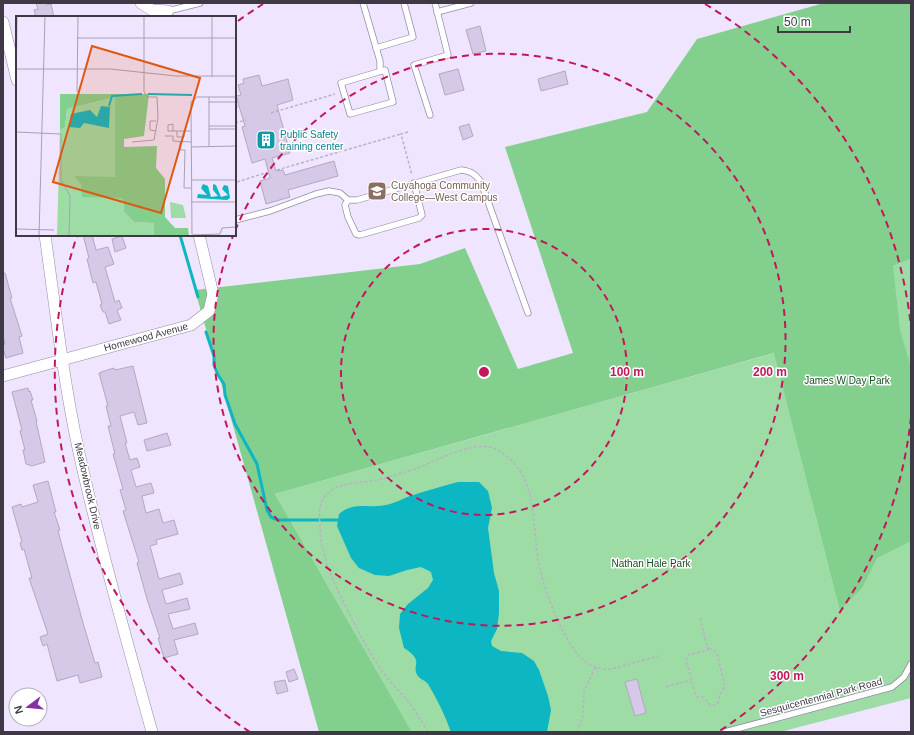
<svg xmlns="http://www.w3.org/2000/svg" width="914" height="735" font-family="Helvetica,sans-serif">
<rect width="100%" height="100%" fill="#f0e5fe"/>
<!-- green -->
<path fill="#9ddca5" d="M911,259V698L780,732H412L275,494L775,353L893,266Z"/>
<!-- forest -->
<path fill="#83cf8e" d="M824,3H911V259L893,266L900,330L911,368V541L877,558L862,588L840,610L774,353L275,494L412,732H319L195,290L420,264L465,248L518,369L573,353L505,147L647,112L697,39Z"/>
<!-- water -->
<path fill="#0cb6c2" d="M458,482H479L488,491L492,508L488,528L494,573L499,591V613L497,629L491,641L492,646L501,651L522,653L534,661L539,670L548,696L551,710L547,732H451C445,715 437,699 428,684C425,680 421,680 418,676C410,665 426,662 404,648L399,628L400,614L408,604L428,588L433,580L431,572L421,567L407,570L389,576L375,575L359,568L351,558L337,526L339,514C352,503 362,507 377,506C389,506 400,500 410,496C426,491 442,486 458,482Z"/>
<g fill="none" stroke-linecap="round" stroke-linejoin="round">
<!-- stream -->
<g stroke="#0cb6c2" stroke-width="3">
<path d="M180,235L198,297"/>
<path d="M206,332L214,356V365L218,375L224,384L225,395L235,424L257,464L267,510L271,517L278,520H338"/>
</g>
</g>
<!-- building -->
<g fill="#d6c9e7" stroke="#b3a7c4">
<path d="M36,3H47V5L51,4L54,17H36L34,10L38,9Z"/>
<path d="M480,26L486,51L473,54L466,30Z"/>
<path d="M458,69L464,90L445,95L439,74Z"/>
<path d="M565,71L568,84L541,91L538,79Z"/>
<path d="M259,75L262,86L288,79L293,100L277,105L290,153L272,158L276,171L283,170L285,175L334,161L338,176L288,190L290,197L266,204L260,181L270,178L265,159L252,163L242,127L245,126L236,96L241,95L238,85L244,83L243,79Z"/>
<path d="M469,124L473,136L463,140L459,127Z"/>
<path d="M83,235H92L96,250L108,247L114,264L105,267L115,302L119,300L122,308L117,310L121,320L109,324L105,312H103L100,305L102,304L96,282L93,283L87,259L89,258Z"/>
<path d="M122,236L126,248L115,252L112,239Z"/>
<path d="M3,273H5L12,298H10L22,336L19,337L23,353L6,358L3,349V345L5,344L3,336Z"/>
<path d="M133,366L147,423L138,425L134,412L120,416L127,443H125L130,460L137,458L140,467L131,470L136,487L151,483L154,493L142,496L146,513L159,509L163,523L174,520L178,534L156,540L157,544L150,546L159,579L180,573L183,584L162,590L166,604L187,598L190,609L168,614L173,629L195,623L198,634L174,640L178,654L164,658L158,638H160L147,599L137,563L139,562L123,511L126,510L120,490L123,489L113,454H115L108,426H111L106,406H108L99,373H101V372L114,368L115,370Z"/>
<path d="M28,388L29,392L30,391L33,400H31L37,421H36L45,462L32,466L26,464L23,450H25L20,431L22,430L12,392Z"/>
<path d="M167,433L171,445L147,451L144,440Z"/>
<path d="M48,481L56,512H54L60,530L58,531L83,623L95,663L98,662L102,677L80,683L78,675L57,681L47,644L43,646L40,637L48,634L29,578H32L24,549L22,550L20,543L22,542L12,507L21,504L22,507L38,502L33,485Z"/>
<path d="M294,669L298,679L289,682L286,672Z"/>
<path d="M637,679L646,713L635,716L625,682Z"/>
<path d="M285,680L288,691L277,694L274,682Z"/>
</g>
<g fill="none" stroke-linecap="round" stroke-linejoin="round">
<defs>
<g id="service">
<path d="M363,3L380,61V71"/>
<path d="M168,11L200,3"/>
<path d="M437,12L471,3"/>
<path d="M376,48L413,37L404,3"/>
<path d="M385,70L393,102L350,114L341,83Z"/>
<path d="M430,115L414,65L448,55L435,3"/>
<path d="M348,200L345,205L348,217L356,234L360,235L419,218L422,215L414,183"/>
<path d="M235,220L270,211L316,194L329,191L340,193L348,200H357L461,170C471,171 475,174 481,182L528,313"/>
<path d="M725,732L892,687L904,677L911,664"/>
</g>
<g id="minor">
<path d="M141,3L152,10L168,11"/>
<path d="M3,22L17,80"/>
<path d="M45,235C55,306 63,378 78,448C99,543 126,638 152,732"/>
<path d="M3,376L191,325L209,311L213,294L199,235"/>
</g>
</defs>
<!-- service casing -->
<use href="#service" stroke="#968ba7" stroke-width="7"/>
<!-- minor casing -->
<use href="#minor" stroke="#968ba7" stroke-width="12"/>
<!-- path -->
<g stroke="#bab1c6" stroke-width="1.5" stroke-dasharray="3 2" stroke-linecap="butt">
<path d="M235,106L239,107"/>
<path d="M271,113L335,94"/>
<path d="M235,123L246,120"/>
<path d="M408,132L401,134L412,175"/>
<path d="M277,170L401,134"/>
<path d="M237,182L265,173"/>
<path d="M700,618L708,649"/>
<path d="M709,649H713L717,654L725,687L720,694L718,703C710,709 708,702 703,697H698L695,694L686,659L689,655Z"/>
<path d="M596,667L598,672"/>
<path d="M666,687L691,680"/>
<path d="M428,732C423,724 418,715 413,708C403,695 392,684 383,672C367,650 356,627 344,603C332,579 320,553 320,525C319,513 318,501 329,492C341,482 362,483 377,480C390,477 402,473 415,469C436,461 468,443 490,447C496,448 500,452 505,455C540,480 531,532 540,569C545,593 564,642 582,659C590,666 601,670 612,669L658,656"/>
<path d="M577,732L583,714L584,692L595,667"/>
</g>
<!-- service -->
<use href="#service" stroke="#fff" stroke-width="5.5"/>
<!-- minor -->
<use href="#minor" stroke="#fff" stroke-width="11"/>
</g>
<!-- distance rings -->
<g fill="none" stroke="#c2185b" stroke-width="2" stroke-dasharray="7 5">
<circle cx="484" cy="372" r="143"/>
<path d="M235 231A286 286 0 1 1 233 236"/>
<path d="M911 417A429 429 0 0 1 718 732M250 732A429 429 0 0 1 77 236M238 21A429 429 0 0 1 263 4M705 4A429 429 0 0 1 911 327"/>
</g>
<!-- icons -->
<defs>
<symbol id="building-square" viewBox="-11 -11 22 22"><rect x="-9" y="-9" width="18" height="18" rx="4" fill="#0f9aa8" stroke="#fff"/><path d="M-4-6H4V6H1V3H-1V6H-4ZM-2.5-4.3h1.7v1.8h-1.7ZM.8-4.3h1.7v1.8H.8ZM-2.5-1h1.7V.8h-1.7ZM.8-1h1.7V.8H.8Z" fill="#fff"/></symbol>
<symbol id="university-square" viewBox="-11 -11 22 22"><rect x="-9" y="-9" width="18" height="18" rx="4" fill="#8d6e63" stroke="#fff"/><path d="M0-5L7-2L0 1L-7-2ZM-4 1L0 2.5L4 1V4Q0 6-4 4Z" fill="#fff"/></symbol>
</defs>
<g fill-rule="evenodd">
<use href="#building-square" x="255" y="129" width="22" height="22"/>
<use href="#university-square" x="366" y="180" width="22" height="22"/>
</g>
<g text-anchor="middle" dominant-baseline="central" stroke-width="3" stroke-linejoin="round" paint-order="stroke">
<!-- culture labels -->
<g font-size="10" fill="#0d838f" stroke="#fff" text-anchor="start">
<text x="280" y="134">Public Safety<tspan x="280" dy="12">training center</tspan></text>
</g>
<!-- education labels -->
<g font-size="10" fill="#785e54" stroke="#fff" text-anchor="start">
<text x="391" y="185">Cuyahoga Community<tspan x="391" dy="12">College—West Campus</tspan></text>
</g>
<!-- street labels -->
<g font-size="10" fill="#3e3945" stroke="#fff">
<text transform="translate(146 337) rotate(-15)">Homewood Avenue</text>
<text transform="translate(88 486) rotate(77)">Meadowbrook Drive</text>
<text transform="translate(821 697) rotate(-15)">Sesquicentennial Park Road</text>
</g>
<!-- park labels -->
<g font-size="10" fill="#164c22" stroke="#fff">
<text x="847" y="380">James W Day Park</text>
<text x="651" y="563">Nathan Hale Park</text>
</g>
</g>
<!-- overview -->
<g transform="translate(16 16)">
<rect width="220" height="220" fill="#f0e5fe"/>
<path d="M99,81V161L107,182L108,196L118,206L138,207V220H41L44,114L49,111L51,93ZM154,186L167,189L170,202H155Z" fill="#9ddca5"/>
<path d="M44,78H133L128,120L108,123V131L141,130L140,152L149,163V201L159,212H172L173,220H138V207L118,206L108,196L107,182L66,181L65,168L58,160L99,161V81L51,93L49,111L44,114Z" fill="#83cf8e"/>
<path d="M85,90L94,91L93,112L68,107L64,112L53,111L55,98L74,94L81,101ZM187,168L192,170L195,181L202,180L197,174V168L200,169L205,181L212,179L206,173L208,169L212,170L214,182L211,184L181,182L182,178L191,179L185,172Z" fill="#0cb6c2"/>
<path fill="none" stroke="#0cb6c2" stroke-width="2" d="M132,78L176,79M93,90L96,80L126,78"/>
<path fill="none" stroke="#a9a0b4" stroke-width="1" d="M196,0V61M61,22H220M0,53H94L160,60H220M61,76L62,0M0,80L1,0M193,81V130M193,86H220M193,110H220M193,113H220M140,115L134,114V105H140M157,115H152V109L157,108V115H175M161,115V121H168V115M0,116L45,118V164L54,180L53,220M149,120H157V125L175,126M116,126L138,124L142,102L141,81H132L128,76V0M164,126V134H169L168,172H175M175,131L220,130M175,164H220M175,186H220M0,213L38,214M176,218L175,86L181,81H220M176,219L204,218L206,212L220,211M23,220L29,0"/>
<path fill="#e0570f" fill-opacity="0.15" stroke="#e0570f" stroke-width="2" d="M76,30L184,62L145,197L37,166Z"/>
<rect width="220" height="220" fill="none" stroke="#3e3945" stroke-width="2"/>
</g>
<circle cx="484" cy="372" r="6" fill="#c2185b" stroke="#fff" stroke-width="2"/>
<g font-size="12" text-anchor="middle" font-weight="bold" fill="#c2185b" stroke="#fff" stroke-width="3" stroke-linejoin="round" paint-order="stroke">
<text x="627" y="376">100 m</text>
<text x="770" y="376">200 m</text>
<text x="787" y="680">300 m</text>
</g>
<!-- border -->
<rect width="914" height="735" fill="none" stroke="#3e3945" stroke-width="8"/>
<!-- north arrow -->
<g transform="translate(28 707) rotate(254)"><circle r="19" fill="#ffffff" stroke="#b2b0b5"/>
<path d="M0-3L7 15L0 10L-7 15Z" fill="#8232a2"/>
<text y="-6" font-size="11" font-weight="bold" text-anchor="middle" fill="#3e3945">N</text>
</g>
<!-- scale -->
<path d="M778 26v6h72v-6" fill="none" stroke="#3e3945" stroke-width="2"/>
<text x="784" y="26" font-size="12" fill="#3e3945" stroke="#ffffff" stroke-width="3" paint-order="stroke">50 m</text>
</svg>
